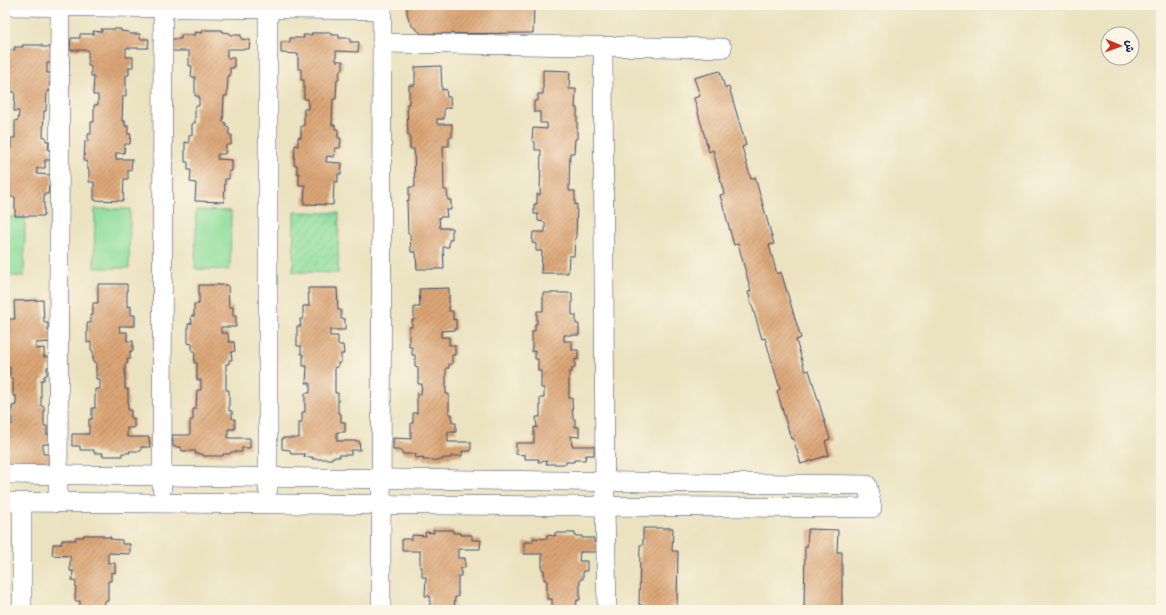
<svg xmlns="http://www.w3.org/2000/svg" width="1166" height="615" font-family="'Playpen Sans','Playpen Sans Arabic',sans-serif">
<defs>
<pattern id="garden-furrows" width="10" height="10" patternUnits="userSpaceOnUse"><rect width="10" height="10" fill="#90df9d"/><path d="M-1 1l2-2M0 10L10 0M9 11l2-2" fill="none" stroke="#7cc08a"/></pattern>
<pattern id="building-hatch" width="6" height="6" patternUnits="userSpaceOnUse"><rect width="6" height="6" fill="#dba576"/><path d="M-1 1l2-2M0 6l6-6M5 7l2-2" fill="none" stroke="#b18764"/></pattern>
</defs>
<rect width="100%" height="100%" fill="#fcf5e5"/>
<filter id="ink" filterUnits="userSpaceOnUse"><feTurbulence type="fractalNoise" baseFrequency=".025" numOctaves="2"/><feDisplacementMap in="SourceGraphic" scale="8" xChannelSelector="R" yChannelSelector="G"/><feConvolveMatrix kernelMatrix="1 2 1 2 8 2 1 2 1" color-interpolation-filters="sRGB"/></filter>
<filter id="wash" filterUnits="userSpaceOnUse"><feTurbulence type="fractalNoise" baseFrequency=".012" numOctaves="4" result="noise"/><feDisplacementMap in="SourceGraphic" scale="16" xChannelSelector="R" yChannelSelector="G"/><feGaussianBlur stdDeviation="0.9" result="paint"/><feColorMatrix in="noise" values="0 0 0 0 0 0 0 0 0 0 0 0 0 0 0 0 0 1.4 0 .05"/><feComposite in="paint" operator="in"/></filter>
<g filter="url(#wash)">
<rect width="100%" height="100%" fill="#ebe2c0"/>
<!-- park -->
<g fill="#90df9d" stroke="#56877e">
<path d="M95,209H130L129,268H94Z"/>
<path d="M196,210L231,211L230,270L195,269Z"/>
<path d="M5,217H25L24,276H5Z"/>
</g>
<!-- garden -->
<path fill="url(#garden-furrows)" stroke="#56877e" d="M294,212L339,213L338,273L293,272Z"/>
<g id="blocks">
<!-- building -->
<g fill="url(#building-hatch)">
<path d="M407,5H453L534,7L533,33L422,34L412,26L409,20L407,13Z"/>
<path d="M101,29H121V31L129,32V34H140V39H149L148,48H126V57H133V67H129V75H126V96H123L122,121H125V126H128V134H131L130,144H125L124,153H116V159H132L131,170H128V179H124L123,201L94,200V182H89V169H87V162L84,161L85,141L88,142V134H91V122H94V105H98V95H93L94,76H91V66H88V50H70L71,38H80V34H94L93,31L102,32Z"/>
<path d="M202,30H222V32L230,33V35H241V39L250,40L249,49H227V58H234V68H230V76H228L227,96H224L223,122L226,123V126L229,127V135H232L231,145H226L225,154H218L217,159L232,160V171H229V179H225L224,202L195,201L196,183L190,182L191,170H188V162H185V142L189,143V135H192V123H195V106H199V96H195V77H191L192,66H189V51H172V39H181V35H195L194,32L203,33Z"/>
<path d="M311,33H331V35H339V38H350V42H359L358,52L336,51V61H343V70H340L339,79H337L336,99H333L332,125H335V129H338V138H341L340,148H335L334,157L327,156L326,162L342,163L341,174H338V182H334L333,205L304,204L305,185H299V173H297V165H294L295,145L298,146V137L301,138V126H304V109H308V99H304V80H301V69H298V54L281,53V42H290V38H304L303,35H312Z"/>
<path d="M22,45H42V47H50V50H61V54H69V64L47,63V73H54V82H50V91H47L46,111H44L43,137H46V141H49L48,150H51V160H45V168H37V174L52,175V186H49L48,194H44V216H15V197H10V185H8V177H5V157L9,158V149H11V138H15V121L18,120L19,111H14L15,92H11V81H9V66H5V50H15L14,47H23Z"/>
<path d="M441,66L442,90L446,89L447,97H450L451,108H444V119H437V124H452V137H449V146H443L444,190H447L448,200H451V210H446L447,217H439L440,228H452V239L449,240V247H443L444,269H417L416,252H411L410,234H408L407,200L409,201V187H415L414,149H410V135H408L407,104H409V85H415V67Z"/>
<path d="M543,70L570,71L569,89H576L575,108H577V139H575L574,153H570L569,191H575V205L577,204L576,238H575L574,256H569L568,273H541L542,251H536V244L532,243L533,232H545V222L538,221V214H534V204H537V194L540,195L541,150H535V142L532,141L533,128L547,129V123H540V112H534V101H538V94H543Z"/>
<path d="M720,71L725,88L729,87L746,145L742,147L751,179L755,177L774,244L769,245L777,274L781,272L801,338L796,340L805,371L809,370L830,439L825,441L829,455L801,464L793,438L791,439L777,391L780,389L765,338L762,339L748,292L751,291L738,244L734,245L720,195L724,194L713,150L709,152L694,98L700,96L694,78Z"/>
<path d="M98,284H127V307L131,306V315H135V326H119L120,332H127V341H133V351H130V359H127L128,363L125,364V389H128V410H131V418H134V428H127V437H149L150,447H141V451H129L130,453H122V456H102L103,453H94V450H80V446H72V434H89V419H92V408H95V389H100V379H96V362H93V351L91,350V342L87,343V323H91L90,315H93V303H98Z"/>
<path d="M199,285H228L229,307H233V316H236V327H221V333H228L229,342H234L235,351L231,352L232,360H229V364H226V390H229V411H232V419H235V429H228V438H250V448H242V452H231L230,454H223V456H203V454H195L196,451H182L181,447H173L172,435H190V420H193V409H196L197,390H201V380H197V363H194L195,351H192V343L188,344V324L192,323L191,316H194V304H199Z"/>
<path d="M308,288H337L338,310H341V319H345V330H330V336H338V345H343L344,354H341V363H338V367H335V393H338V413L341,414V422H345V432H337V441H359L360,450H351V455H339L340,457H332V459H312L313,457H304L305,454H291L290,450L282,449V438H299V422H302V412H305V393H310V383H306L307,366H303V354H301V346H297V326H301L300,319H303V306H309Z"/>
<path d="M449,288V311H453V320L456,319V330L441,331V337H449V345H455V355H452V364H449V368H446V394H449V414H452V423H456V432H448V442H471V451H462V456H451V458H443V460H423L424,457L415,458L416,454H402V450H393V438L411,439V423H413V413H417V394H421L422,384H418V367L415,366V355H412V347H409V327H412V320H414V307H420L419,289Z"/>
<path d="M543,293H572V315H576V324H579V335H564V341H572V350H578V360L575,359V368H572V372H569V398H572L573,419H575V427H579V437L571,436L572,446H594V455H586L585,460H574V462H566V464H546L547,461L538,462L539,459H525V455L516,454V443H534V427L537,428L536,417H540V398H544V388H541V371H538V359H535V351L532,352V331H535V324H537V311H543Z"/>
<path d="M43,300L44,323H48V331H51V342L36,343V349L44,348V357H50V367H47V375L44,376V380H41V406H44V426H47V435L51,434V444H43V454H66L57,467L5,466L6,435H8V425H12V406L16,405V396H13V379L10,378V367H7V358L5,359V339H7V332L9,331V319H15L14,301Z"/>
<path d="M643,528H673L672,551H678L677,606H671V610H643V605H639L640,545H643Z"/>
<path d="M808,529L838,530L837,552H842V608H836V610H808V607H804L805,546L807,547Z"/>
<path d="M433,530H453V533H461V535H472V540H481L480,549H458V558H465V568H461V576H458V597H455L454,610H426V606H430V596H425L426,577H422V567H420V551H402V539H412V535L426,536L425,532L434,533Z"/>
<path d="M555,533H575V536H582V538H594V543H602V552H580L579,561H587V571H583V579H580V600H577L576,610H552V599H547V580H544V570H542V554H524V542H533V538L547,539V535L555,536Z"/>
<path d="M83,535H103V537H111L110,539L122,540V544H130V554L108,553V563H115V573L111,572V581H108V601H105L104,610H80V601H75L76,582L72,581L73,571H70V556L52,555L53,544H61L62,540H76L75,537H84Z"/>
<rect x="5" y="583" width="2" height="27"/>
</g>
</g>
</g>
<g filter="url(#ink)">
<use href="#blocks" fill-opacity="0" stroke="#3a4a6d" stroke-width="1"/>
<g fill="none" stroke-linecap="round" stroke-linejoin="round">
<defs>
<g id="street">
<path d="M268,5V489"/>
<path d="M5,6L382,10"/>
<path d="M382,43L722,48"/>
<path d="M603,46L605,506L607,610"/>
<path d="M5,474L867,485L872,508L5,502"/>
<path d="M162,488L163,5"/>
<path d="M22,503V610"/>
<path d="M58,503L60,5"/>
<path d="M381,610L382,5"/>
</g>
</defs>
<!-- street casing -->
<use href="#street" stroke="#3a4a6d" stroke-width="20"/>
<!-- street -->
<use href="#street" stroke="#fff" stroke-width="19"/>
</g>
</g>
<!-- margin -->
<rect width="1166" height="615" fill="none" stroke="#fcf5e5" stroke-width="20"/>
<!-- north arrow -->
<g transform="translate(1120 46) rotate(92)"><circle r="19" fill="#fcf5e5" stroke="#a2a6af"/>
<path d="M0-3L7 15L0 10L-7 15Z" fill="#c8321e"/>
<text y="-6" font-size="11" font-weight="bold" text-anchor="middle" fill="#1b2f5e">ش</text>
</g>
</svg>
